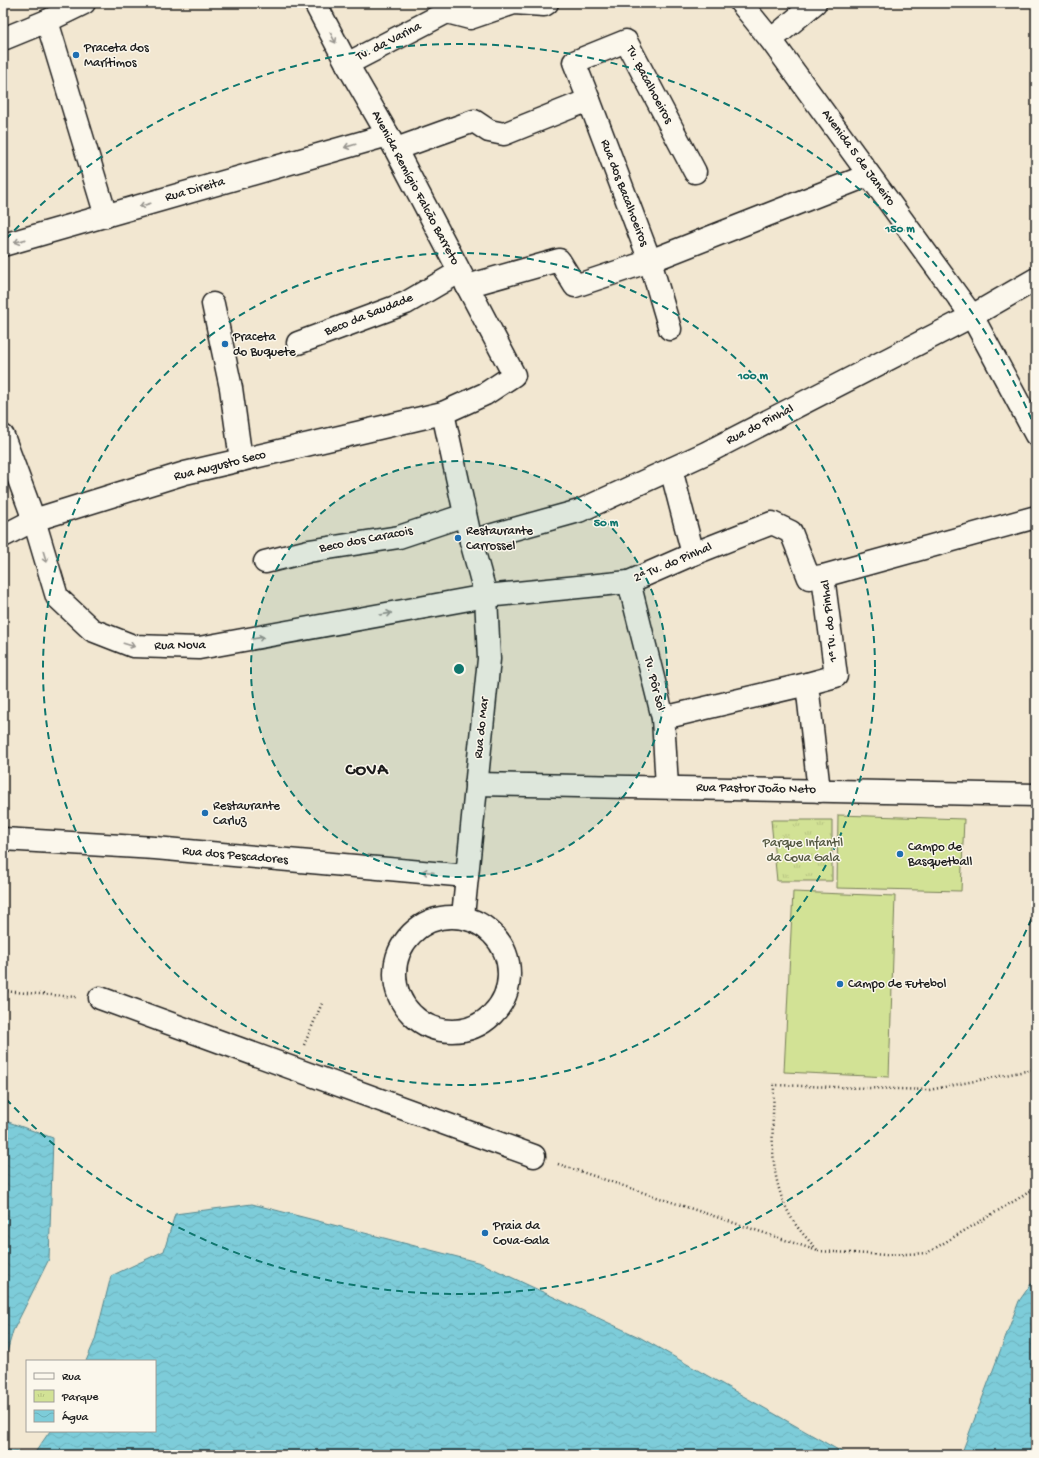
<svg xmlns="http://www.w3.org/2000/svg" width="1039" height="1458" font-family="'Gochi Hand',sans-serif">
<defs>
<pattern id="park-tufts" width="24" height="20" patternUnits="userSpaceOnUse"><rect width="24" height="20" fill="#d2e295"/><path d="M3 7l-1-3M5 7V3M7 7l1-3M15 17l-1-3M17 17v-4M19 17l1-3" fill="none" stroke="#b4c180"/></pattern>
<pattern id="water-waves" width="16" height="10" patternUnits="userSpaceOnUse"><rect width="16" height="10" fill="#7dccd9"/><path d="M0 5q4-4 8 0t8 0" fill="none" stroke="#6bafba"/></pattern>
</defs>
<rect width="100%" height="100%" fill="#f2e7d1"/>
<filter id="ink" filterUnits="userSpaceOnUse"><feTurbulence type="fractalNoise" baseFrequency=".025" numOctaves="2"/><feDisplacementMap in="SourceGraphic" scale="8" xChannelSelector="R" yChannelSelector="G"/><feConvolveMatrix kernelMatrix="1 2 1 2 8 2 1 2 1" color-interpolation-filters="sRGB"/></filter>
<g filter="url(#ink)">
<!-- park -->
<path fill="url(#park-tufts)" stroke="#777f58" d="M771,820H832V881H777Z"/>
<!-- pitch -->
<g fill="#d2e295" stroke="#777f58">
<path d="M838,815L964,819L961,891L837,888Z"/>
<path d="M793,892L895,896L889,1077L784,1072Z"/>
</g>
<!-- water -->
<g fill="url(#water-waves)" stroke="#56868d">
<path d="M3,1120L53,1138L49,1259L13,1331L3,1366Z"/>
<path d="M252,1204L481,1263L641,1338L847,1455H3V1447L4,1450L34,1454L50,1431H155V1361H86L95,1340L111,1276L164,1251L175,1214Z"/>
<path d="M1036,1277V1455H961L1019,1301Z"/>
</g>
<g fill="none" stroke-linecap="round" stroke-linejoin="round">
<defs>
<g id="minor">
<path d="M741,3L771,40L972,316L1036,435"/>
<path d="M47,21L106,216"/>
<path d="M3,39L47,21L84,3"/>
<path d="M771,40L815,3"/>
<path d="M347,64L447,12L470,18L514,3L544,5L547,3"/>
<path d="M589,100L574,62L626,41L695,172"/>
<path d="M396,149L474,121L489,131L504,134L589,100L650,261L869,175"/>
<path d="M3,245L388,135"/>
<path d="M467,286L559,260L575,286L650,261L670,329"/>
<path d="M213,304L231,388L241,460"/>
<path d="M298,343L406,303L459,272"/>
<path d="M443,413L471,541L486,596L489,659L463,916"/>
<path d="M3,436L34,520L57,597L92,630L133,646L199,648L486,596L629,582L693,554L772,523L791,532L809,578L823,576"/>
<path d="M671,469L693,554"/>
<path d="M3,536L34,520L185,473L443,413L485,394L514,375L388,135L347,64L315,3"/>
<path d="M471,541L579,511L706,453L972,316L1036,279"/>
<path d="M265,562L309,551L399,537L465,515"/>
<path d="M629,582L663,718L667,787"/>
<path d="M663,718L807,684"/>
<path d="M476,784L1036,795"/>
<path d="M819,791L807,684L836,676L823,576L1036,517"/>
<path d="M3,839L155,848L467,876"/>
<circle cx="452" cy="974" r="57"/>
<path d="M100,998L534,1156"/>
</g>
</defs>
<!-- minor casing -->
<use href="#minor" stroke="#1c1c1c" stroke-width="25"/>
<!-- path -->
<g stroke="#1c1c1c" stroke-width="2.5" stroke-dasharray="1 3" stroke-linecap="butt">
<path d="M3,991L76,997"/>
<path d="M304,1045L323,1001"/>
<path d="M558,1164L818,1251C809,1240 798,1230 791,1217C767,1176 773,1131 774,1085L929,1090L1036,1069"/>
<path d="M818,1251L886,1255L927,1253L1036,1188"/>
</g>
<!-- minor -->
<use href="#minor" stroke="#fbf7ec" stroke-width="22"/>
</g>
<!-- one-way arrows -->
<defs><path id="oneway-shaft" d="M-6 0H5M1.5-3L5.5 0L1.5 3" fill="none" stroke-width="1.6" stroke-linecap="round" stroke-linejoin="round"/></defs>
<g stroke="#97948e">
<use href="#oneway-shaft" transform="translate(333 38) rotate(62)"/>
<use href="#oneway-shaft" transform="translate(350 146) rotate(164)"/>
<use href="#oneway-shaft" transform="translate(145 205) rotate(164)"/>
<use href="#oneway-shaft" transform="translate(20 241) rotate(164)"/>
<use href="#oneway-shaft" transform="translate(45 557) rotate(73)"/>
<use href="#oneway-shaft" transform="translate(386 614) rotate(-10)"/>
<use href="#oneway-shaft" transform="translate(258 638) rotate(-10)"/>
<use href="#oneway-shaft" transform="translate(129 645) rotate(17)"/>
<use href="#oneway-shaft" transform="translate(428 872) rotate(-175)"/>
</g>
</g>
<!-- distance rings -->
<circle cx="459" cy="669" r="208" fill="#0f766e" fill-opacity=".12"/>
<g fill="none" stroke="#0f766e" stroke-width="2" stroke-dasharray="7 5">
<circle cx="459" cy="669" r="208"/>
<circle cx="459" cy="669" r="416"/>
<path d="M1036 908A624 624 0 0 1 6 1099M6 239A624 624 0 0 1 1036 430"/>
</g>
<!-- markers -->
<g fill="#1f6fb2" stroke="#fbf7ec" stroke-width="1.5">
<circle cx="76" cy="55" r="4"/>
<circle cx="225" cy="344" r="4"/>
<circle cx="458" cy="538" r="4"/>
<circle cx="205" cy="813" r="4"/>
<circle cx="900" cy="854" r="4"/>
<circle cx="840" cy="984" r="4"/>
<circle cx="485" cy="1233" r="4"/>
</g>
<g text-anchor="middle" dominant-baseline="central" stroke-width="3" stroke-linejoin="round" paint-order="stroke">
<!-- street labels -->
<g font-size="13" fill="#1c1c1c" stroke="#fbf7ec">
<text transform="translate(389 42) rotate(-27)">Tv. da Varina</text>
<text transform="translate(649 85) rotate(62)">Tv. Bacalhoeiros</text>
<text transform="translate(858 158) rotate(54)">Avenida 5 de Janeiro</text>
<text transform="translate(415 188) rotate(62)">Avenida Remígio Falcão Barreto</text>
<text transform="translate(195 190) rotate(-16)">Rua Direita</text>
<text transform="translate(624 193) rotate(69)">Rua dos Bacalhoeiros</text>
<text transform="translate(369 315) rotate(-22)">Beco da Saudade</text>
<text transform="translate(760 425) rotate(-27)">Rua do Pinhal</text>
<text transform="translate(220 466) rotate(-14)">Rua Augusto Seco</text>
<text transform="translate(366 540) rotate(-11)">Beco dos Caracois</text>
<text transform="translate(673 563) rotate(-23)">2ª Tv. do Pinhal</text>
<text transform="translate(830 621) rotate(-96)">1ª Tv. do Pinhal</text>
<text transform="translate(180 646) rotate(-1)">Rua Nova</text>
<text transform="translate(654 684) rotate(76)">Tv. Pôr Sol</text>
<text transform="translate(482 728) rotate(-84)">Rua do Mar</text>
<text transform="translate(756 789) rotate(1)">Rua Pastor João Neto</text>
<text transform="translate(235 856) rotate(5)">Rua dos Pescadores</text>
</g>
<!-- poi labels -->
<g font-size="13" fill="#1c1c1c" stroke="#fbf7ec" text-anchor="start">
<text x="84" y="48">Praceta dos<tspan x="84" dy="15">Marítimos</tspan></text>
<text x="233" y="337">Praceta<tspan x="233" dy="15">do Buquete</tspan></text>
<text x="466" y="531">Restaurante<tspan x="466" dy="15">Carrossel</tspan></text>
<text x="213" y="806">Restaurante<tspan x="213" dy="15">Carluz</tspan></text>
<text x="908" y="847">Campo de<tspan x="908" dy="15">Basquetball</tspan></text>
<text x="848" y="984">Campo de Futebol</text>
<text x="493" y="1226">Praia da<tspan x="493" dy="15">Cova-Gala</tspan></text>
</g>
<!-- park labels -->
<g font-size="13" fill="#535740" stroke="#fbf7ec">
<text x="803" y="843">Parque Infantil<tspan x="803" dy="15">da Cova Gala</tspan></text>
</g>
<!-- district labels -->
<g font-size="17" font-weight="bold" letter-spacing="1" fill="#1c1c1c" stroke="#fbf7ec">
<text x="367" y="771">COVA</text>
</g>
</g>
<circle cx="459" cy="669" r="6" fill="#0f766e" stroke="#fbf7ec" stroke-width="2"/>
<g font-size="12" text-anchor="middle" font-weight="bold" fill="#0f766e" stroke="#fbf7ec" stroke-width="3" stroke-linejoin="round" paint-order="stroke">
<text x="900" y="232">150 m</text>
<text x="753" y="379">100 m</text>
<text x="606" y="526">50 m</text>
</g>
<!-- margin -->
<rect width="1039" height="1458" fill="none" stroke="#fbf7ec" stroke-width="16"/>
<rect x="8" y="8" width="1023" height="1442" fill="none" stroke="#1c1c1c" stroke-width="1.5" filter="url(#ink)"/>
<!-- legend -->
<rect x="26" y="1360" width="130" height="72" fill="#fbf7ec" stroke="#a29f99"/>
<rect x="34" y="1373" width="20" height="6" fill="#fbf7ec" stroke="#a29f99"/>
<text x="62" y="1380" font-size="12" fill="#1c1c1c">Rua</text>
<rect x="34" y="1390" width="20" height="12" fill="url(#park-tufts)" stroke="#a29f99"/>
<text x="62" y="1400" font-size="12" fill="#1c1c1c">Parque</text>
<rect x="34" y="1410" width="20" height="12" fill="url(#water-waves)" stroke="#a29f99"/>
<text x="62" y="1420" font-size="12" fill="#1c1c1c">Água</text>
</svg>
